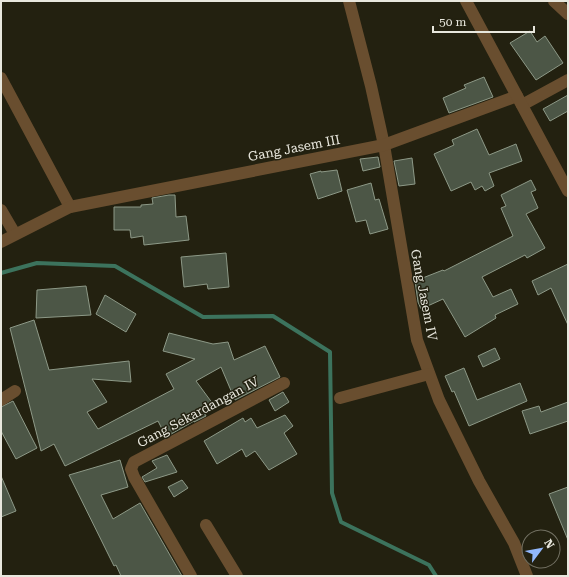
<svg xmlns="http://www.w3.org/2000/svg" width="569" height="577" font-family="'Roboto Serif',serif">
<rect width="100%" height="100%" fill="#232110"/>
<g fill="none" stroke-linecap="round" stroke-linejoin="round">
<!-- stream -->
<path stroke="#3c735d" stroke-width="4" d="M1,273L37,263L115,266L203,317L273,316L330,352L332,493L341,522L429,565L436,576"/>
</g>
<!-- building -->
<g fill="#4c5646" stroke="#8d9987">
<path d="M530,31L537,42L545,36L563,63L536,80L510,43Z"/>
<path d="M484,77L493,97L449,113L443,98L466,88L464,85Z"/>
<path d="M568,95V111L550,121L543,109Z"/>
<path d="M477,129L489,155L516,144L522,161L489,173L494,186L485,191L482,186L475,190L471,182L451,191L434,154L454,145L452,140Z"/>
<path d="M378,157L380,167L363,171L360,159Z"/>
<path d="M412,158L415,184L399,186L394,161Z"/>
<path d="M337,170L342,191L318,199L310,174L321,171V172Z"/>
<path d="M531,180L536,190L531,192L538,208L526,214L545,248L527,258L525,255L482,277L493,297L511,289L518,304L495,315L496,318L465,337L443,299L421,309L418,302L415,281L443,270L444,271L513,236L501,208L506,206L501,195Z"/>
<path d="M371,183L375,200L379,199L388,229L370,234L366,220L356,222L347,190Z"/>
<path d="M169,195H175L176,217L186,216L189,240L144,245L143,236L131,238L130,230H114V207H141V205L153,204L152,198Z"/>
<path d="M226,253L229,287L208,289L207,284L184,287L181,257Z"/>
<path d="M568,264V325L551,288L538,295L532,281Z"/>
<path d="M86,286L91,315L36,318L37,290Z"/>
<path d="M105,295L136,314L126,332L96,314Z"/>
<path d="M34,320L49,370L129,361L131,382L92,379L107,402L87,412L98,429L174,389L166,374L195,359L163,351L169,333L213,344L228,342L234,360L265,346L280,377L235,400L221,367L196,381L213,404L203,410L206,416L194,422V421L166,437L158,421L65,466L54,444L41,451L10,328Z"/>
<path d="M495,348L500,359L483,367L478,356Z"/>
<path d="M464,368L477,400L520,383L527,401L469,426L454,391L452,392L445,376Z"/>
<path d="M283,392L289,402L275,411L269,400Z"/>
<path d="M13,401L37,448L16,459L1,431V407Z"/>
<path d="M568,402V421L530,434L522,411L539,406L541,412Z"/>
<path d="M285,415L293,426L284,433L297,454L269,470L255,451L246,457L242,449L217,464L204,441L243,418L245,422L251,418L257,428Z"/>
<path d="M167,455L177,472L145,482L142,477L157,468L152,461Z"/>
<path d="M120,460L128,487L101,495L113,519L140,503L182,576H121L116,565L114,566L69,475Z"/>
<path d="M1,476L16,511L1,517Z"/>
<path d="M182,480L188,488L174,497L168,487Z"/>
<path d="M568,487V540L549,494Z"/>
</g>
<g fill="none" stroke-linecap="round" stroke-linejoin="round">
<!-- minor -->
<g stroke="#694e2f" stroke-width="12">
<path d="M349,1L371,86L384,145L417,340L439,400L479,481L514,543L527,576"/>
<path d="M554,1L568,14"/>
<path d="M1,78L70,207"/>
<path d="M522,105L568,80"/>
<path d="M1,210L15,234"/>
<path d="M1,242L70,207L384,145L517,96"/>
<path d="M340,398L429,374"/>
<path d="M1,400L15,391"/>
<path d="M206,525L237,576"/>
<path d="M191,576L134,477L131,469L134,462L284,383"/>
</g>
<!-- tertiary -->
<path stroke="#694e2f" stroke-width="12" d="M466,1L568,191"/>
</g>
<g text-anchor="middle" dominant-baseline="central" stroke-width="3" stroke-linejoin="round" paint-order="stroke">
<!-- street labels -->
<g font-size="13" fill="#e8e7dd" stroke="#232110">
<text transform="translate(294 148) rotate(-11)">Gang Jasem III</text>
<text transform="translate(424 295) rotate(79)">Gang Jasem IV</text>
<text transform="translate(198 412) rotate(-28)">Gang Sekardangan IV</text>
</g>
</g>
<!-- border -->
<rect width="569" height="577" fill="none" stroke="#e8e7dd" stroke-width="4"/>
<!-- north arrow -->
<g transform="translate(541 549) rotate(58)"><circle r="19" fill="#232110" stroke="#727062"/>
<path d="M0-3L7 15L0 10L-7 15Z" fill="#91b8fd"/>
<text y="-6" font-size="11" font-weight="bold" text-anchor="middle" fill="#e8e7dd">N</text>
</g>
<!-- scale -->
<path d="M433 26v6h101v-6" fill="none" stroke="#e8e7dd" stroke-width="2"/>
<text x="439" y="26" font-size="12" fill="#e8e7dd" stroke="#232110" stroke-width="3" paint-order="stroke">50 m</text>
</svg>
